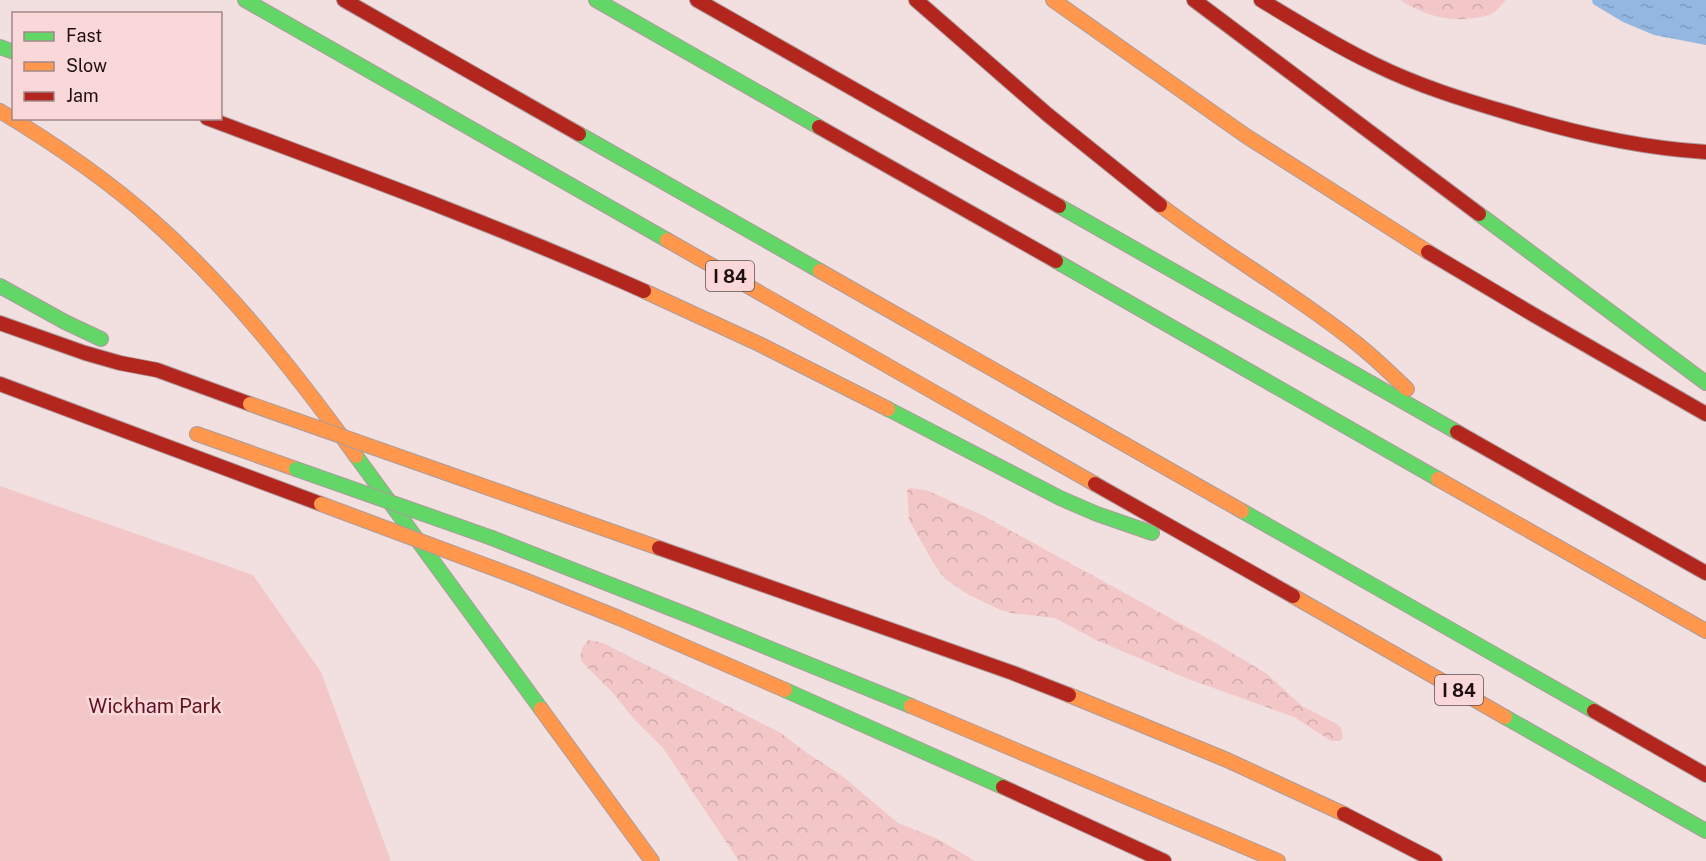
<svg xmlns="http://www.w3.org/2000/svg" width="1706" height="861" font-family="'Public Sans',sans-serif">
<defs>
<pattern id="forest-crowns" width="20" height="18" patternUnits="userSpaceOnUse" patternTransform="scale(1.5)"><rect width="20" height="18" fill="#f3c7c8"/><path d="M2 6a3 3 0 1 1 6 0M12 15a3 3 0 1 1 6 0" fill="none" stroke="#d0aaab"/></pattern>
<pattern id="water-ripples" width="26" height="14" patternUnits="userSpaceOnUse" patternTransform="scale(1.5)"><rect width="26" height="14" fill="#93b7e0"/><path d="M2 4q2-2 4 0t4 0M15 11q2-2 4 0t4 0" fill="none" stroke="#7e9cbf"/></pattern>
</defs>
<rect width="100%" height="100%" fill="#f2e0e0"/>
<!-- forest -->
<g fill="url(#forest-crowns)">
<path d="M1400,0H1506C1502,4 1498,10 1493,13C1489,16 1484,16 1480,17C1450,23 1425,16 1400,0Z"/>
<path d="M910,488L926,490L984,516L1214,642L1267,674L1302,706L1337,724L1341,728L1343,737L1340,741H1331L1294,717L1188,679L1096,640L1055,618L1011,613L1001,610L969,595L945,579L934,564L909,520L907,490Z"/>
<path d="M589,640L603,643L781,733L807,753L841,775L898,823L938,839L975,861H739L663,748L633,718L612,692L582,662C579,655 582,645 589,640Z"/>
</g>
<!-- green -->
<path fill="#f3c7c8" d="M0,486L253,575L321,672L391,861H0Z"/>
<!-- water -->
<path fill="url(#water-ripples)" d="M1592,0H1706V45L1654,35L1623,22L1593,4Z"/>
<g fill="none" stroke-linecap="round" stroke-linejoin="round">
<defs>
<g id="fast">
<path d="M245,0L667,240"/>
<path d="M596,0L819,127"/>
<path d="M0,47L14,52"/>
<path d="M579,134L820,271"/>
<path d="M1059,206L1457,432"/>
<path d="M1479,214L1706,383"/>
<path d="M1056,261L1438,479"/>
<path d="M0,286L65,322L101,339"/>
<path d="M888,409L1060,498L1097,514L1152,533"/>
<path d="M356,456L541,709"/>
<path d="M1242,511L1594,711"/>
<path d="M492,538L690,616L911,706"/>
<path d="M785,690L1003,787"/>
<path d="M1505,717L1706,831"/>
</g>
<g id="slow">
<path d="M1053,0L1246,136L1428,252"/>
<path d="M0,111C53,143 105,178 151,219C229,288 295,372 356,456"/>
<path d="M1160,205C1224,254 1294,293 1356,343C1374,357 1390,373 1407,389"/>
<path d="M667,240L1095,484"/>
<path d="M820,271L1242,511"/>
<path d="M644,291L759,344L888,409"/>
<path d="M197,434L296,469"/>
<path d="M446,473L659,548"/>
<path d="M1438,479L1706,631"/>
<path d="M522,579L619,618L785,690"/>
<path d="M1293,596L1505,717"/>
<path d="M1069,695L1227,760L1344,814"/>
<path d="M911,706L1278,861"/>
<path d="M541,709L652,861"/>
</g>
<g id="jam">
<path d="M344,0L579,134"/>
<path d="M697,0L1059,206"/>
<path d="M916,0L1048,115L1160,205"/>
<path d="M1194,0L1479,214"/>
<path d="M1261,0C1299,23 1336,46 1376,65C1419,86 1464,100 1509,113C1574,133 1638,148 1706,152"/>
<path d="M207,118C354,173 501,227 644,291"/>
<path d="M819,127L1056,261"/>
<path d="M1428,252L1534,315L1706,414"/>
<path d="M0,323L85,353L120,363L157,370L250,404"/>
<path d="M0,384L321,504"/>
<path d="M1457,432L1706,573"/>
<path d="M1095,484L1293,596"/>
<path d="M659,548L1013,673L1069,695"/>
<path d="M1594,711L1706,775"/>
<path d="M1003,787L1164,861"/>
<path d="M1344,814L1435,861"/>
</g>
</defs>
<!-- fast casing -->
<use href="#fast" stroke="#ad9a9b" stroke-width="16"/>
<!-- slow casing -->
<use href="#slow" stroke="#ad9a9b" stroke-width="16"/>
<!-- jam casing -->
<use href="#jam" stroke="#ad9a9b" stroke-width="16"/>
<!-- fast -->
<use href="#fast" stroke="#63d668" stroke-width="14"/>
<!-- slow -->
<use href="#slow" stroke="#ff974d" stroke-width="14"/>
<!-- jam -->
<use href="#jam" stroke="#b3261e" stroke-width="14"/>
<defs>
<path id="fast-bridge" d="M296,469L492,538"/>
<g id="slow-bridge">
<path d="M250,404L446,473"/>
<path d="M321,504L522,579"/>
</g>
</defs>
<!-- fast-bridge casing -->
<use href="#fast-bridge" stroke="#ad9a9b" stroke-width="16" stroke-linecap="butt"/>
<!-- slow-bridge casing -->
<use href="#slow-bridge" stroke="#ad9a9b" stroke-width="16" stroke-linecap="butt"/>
<!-- fast-bridge -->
<use href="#fast-bridge" stroke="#63d668" stroke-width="14"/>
<!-- slow-bridge -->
<use href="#slow-bridge" stroke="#ff974d" stroke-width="14"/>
</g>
<g text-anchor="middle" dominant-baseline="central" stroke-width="5" stroke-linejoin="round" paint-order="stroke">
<!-- shield labels -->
<g fill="#fad8d9" stroke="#604c4d" stroke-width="1.5">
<rect x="706" y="261" width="48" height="30" rx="4.5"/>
<rect x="1435" y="675" width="48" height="30" rx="4.5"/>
</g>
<g font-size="18" font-weight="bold" fill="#1e1011">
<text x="730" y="276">I 84</text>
<text x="1459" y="690">I 84</text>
</g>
<!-- park labels -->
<g font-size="20" fill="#5e1120" stroke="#fad8d9">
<text x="155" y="706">Wickham Park</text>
</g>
</g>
<!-- legend -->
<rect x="12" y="12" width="210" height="108" fill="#fad8d9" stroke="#a28889" stroke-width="1.5"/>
<rect x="24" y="32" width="30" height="9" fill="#63d668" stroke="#a28889" stroke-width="1.5"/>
<text x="66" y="42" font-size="18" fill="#1e1011">Fast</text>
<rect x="24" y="62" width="30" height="9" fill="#ff974d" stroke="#a28889" stroke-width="1.5"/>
<text x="66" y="72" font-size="18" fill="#1e1011">Slow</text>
<rect x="24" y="92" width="30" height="9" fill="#b3261e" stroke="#a28889" stroke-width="1.5"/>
<text x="66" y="102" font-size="18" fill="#1e1011">Jam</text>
</svg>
